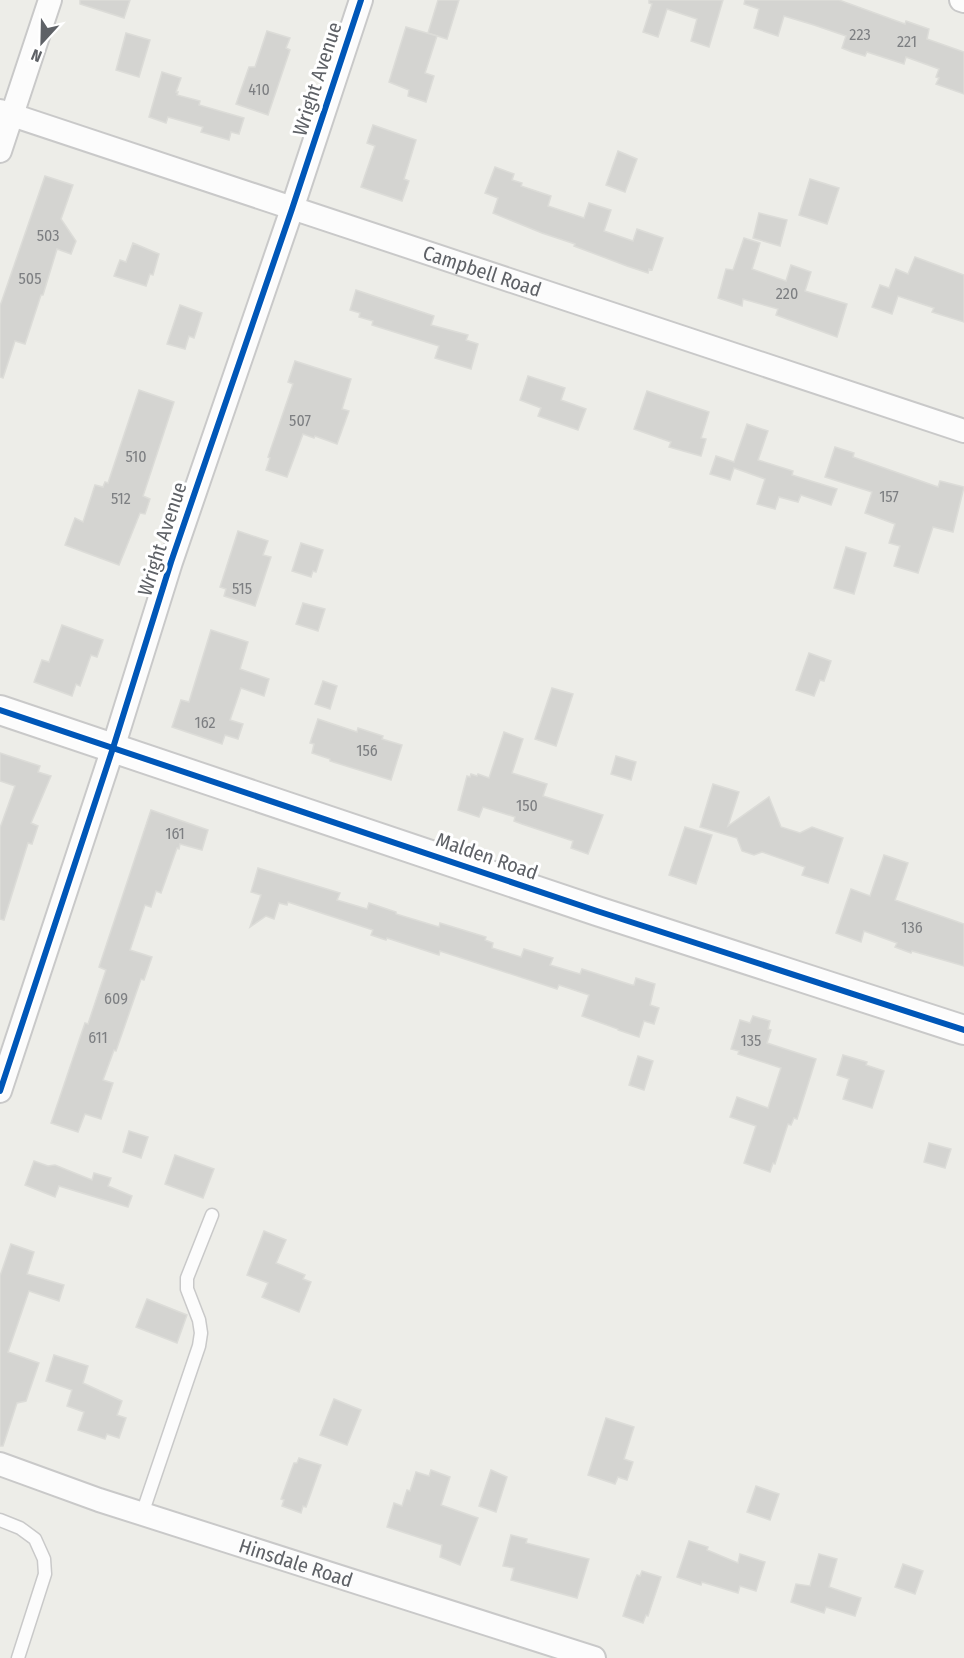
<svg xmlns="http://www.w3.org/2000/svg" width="964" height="1658" font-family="'Fira Sans Condensed',sans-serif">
<rect width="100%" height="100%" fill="#edede8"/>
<!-- building -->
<g fill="#d4d4d1" stroke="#dcdcd8" stroke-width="1.5">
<path d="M80,0H130L124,18L80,4Z"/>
<path d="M438,0H459L447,39L428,33Z"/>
<path d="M649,0H723L709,47L691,41L697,19L667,9L658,37L643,32L652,4L649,3Z"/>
<path d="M745,0H839L905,24L906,21L929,29L927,39L964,52V94L936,84L939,78L936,77L939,69L906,57L904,64L867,52L865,56L852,52L842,48L846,36L814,25L784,16L778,36L754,28L759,9L744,4Z"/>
<path d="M406,27L437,36L425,73L434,76L426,102L408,96L409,90L389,82Z"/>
<path d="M267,31L290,38L286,48L290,50L268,115L236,104L249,67H255Z"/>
<path d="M126,33L150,40L139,77L116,70Z"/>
<path d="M162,72L181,78L176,92H178L177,95L200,101L199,105L244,118L239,134L231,132L229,140L201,132L203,127L168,117L166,123L149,117Z"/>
<path d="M373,125L416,140L404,179L409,181L402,201L361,187L375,146L367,143Z"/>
<path d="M618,151L637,159L625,192L606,185Z"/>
<path d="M495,167L514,174L512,180L522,183L521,186L551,196L548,206L584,218L589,203L611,210L604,231L633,241L637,229L663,238L652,270L649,269L648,273L627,266L574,246L575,244L542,233L493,213L498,198L485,193Z"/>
<path d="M45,176L73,185L61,219L76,241L71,254L57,249L43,295H41L25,344L15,341L3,378L0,377V306Z"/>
<path d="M810,179L839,188L827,224L799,215Z"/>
<path d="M759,213L787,220L780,246L753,238Z"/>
<path d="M744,238L760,243L752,269L786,281L791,265L811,272L805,291L847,304L837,337L776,315L778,309L743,299L742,306L718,298L726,269L733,270Z"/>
<path d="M133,243L159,254L153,275L150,274L146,286L114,276L120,260L126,262Z"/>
<path d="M915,257L964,275V322L932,312L934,308L898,296L892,314L872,307L880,285L889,288L896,269L908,274Z"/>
<path d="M356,290L434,316L431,325L468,335L466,340L478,344L471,369L435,358L439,346L372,325L373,321L359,317L360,313L350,310Z"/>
<path d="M180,305L202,313L194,338L189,336L185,349L167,344Z"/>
<path d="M295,361L351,379L342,409L349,411L337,444L315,436L314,438L303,434L287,477L266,470L270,458L268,457L293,384L288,382Z"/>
<path d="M528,376L565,388L561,400L586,409L578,430L538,416L541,408L520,400Z"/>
<path d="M139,390L174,402L143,496L150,499L145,514L140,513L119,565L65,545L75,518L83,522L95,485L103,487L105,482L108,483Z"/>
<path d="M647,391L709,412L701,438L706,439L701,456L669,447L671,442L634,429Z"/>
<path d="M747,424L768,431L758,460L793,471L792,475L837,489L831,505L801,495L798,502L779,497L775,509L757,504L765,479L734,468L730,480L710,474L716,456L734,462Z"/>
<path d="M835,447L854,453L853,457L938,487L940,481L964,487L953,532L933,527L918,573L894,566L900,546L889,543L895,524L865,513L872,492L825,477Z"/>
<path d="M238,531L268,541L263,555L271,557L255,606L224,596L226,589L220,587Z"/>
<path d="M301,543L323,550L316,572L313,571L311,577L292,571Z"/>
<path d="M846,547L866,553L854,594L834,588Z"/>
<path d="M303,603L325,609L318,631L296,624Z"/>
<path d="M62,625L103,640L97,657L91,655L80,686L76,684L72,696L34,682L42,660L49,662Z"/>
<path d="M211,630L248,642L240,669L269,679L264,696L241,688L230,720L243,724L238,739L225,735L222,744L172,727L181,700L189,702Z"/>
<path d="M809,653L831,661L824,681L820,680L814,696L796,690Z"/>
<path d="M323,681L337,686L330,709L315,704Z"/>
<path d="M552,688L573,694L556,746L535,739Z"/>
<path d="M318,719L357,732L358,728L383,736L382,739L402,745L391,780L330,761V759L312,753L314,744L310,743Z"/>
<path d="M504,732L523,739L512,773L547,784L543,796L603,815L588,854L571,848L573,841L522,824L514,821L515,817L483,807L479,817L458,810L467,776L470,777L471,774L477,776L478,774L489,778Z"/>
<path d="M0,753L40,766L38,772L51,776L31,823L38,826L32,844L28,843L4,920L0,919V828L15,786L0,781Z"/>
<path d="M616,756L636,762L631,780L611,774Z"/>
<path d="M713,784L739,792L728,826L769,797L781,827L800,833L812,827L843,838L828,883L802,875L805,867L762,852L754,855L742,851L737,838L700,827Z"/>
<path d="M151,810L208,830L202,850L180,844L179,849L177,848L161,893L156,891L151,907L145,905L130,950L152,957L144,980L141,979L116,1051L114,1050L103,1080L113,1083L101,1119L85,1114L78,1132L51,1123L85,1023L88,1024L106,970L99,967Z"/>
<path d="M685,827L712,835L696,884L669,875Z"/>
<path d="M884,855L908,863L895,900L964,924V966L912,951L911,953L895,947L897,943L864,931L861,942L836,933L851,889L870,896Z"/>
<path d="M258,868L340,893L337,900L367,909L369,903L396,912V914L439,927L440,923L486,937L485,940L493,943L492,948L521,957L524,949L553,958L550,965L580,974L582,969L632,985H634L636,978L655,984L650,1005L659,1008L654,1024L644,1021L639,1037L618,1030V1029L582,1016L589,995L559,985L557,989L440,951L439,955L387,938L386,940L371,935L373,930L288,902L287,905L279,903L274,919L266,916L250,927L261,895L251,892Z"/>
<path d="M753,1016L770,1021L768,1029L771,1030L767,1043L816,1059L797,1119L794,1118L791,1125L788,1124L775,1164L773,1163L770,1172L744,1163L756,1126L730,1117L737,1097L768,1108L781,1068L738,1054L739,1051L731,1049L740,1020L750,1023Z"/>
<path d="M843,1055L867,1062L866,1065L884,1071L872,1108L843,1099L849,1079L837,1075Z"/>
<path d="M638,1056L653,1061L644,1090L629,1085Z"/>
<path d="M129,1131L148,1137L141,1158L123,1152Z"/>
<path d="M929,1143L951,1149L945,1168L924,1162Z"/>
<path d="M175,1155L214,1169L203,1198L165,1184Z"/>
<path d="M34,1161L48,1166L55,1165L92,1180L94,1173L111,1178L108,1186L132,1196L128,1207L59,1186L55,1197L25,1185Z"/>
<path d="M264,1231L286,1240L276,1263L305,1275L303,1279L311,1282L299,1312L262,1297L268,1283L247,1275Z"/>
<path d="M11,1244L34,1252L27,1274L64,1285L59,1301L29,1291L8,1352L39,1363L26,1401L17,1403L3,1446H0V1276Z"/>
<path d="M147,1299L187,1315L177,1343L136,1327Z"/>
<path d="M54,1355L88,1366L83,1383L122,1401L117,1415L126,1418L119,1438L107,1434L105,1439L78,1430L84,1412L67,1406L72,1390L46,1381Z"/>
<path d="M334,1399L361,1410L347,1445L320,1435Z"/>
<path d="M606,1418L634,1427L624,1459L633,1462L627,1480L618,1477L615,1484L588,1475Z"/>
<path d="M299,1458L321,1465L306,1507L303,1506L301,1513L282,1506L284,1500L281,1499L294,1463H297Z"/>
<path d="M431,1470L450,1477L441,1505L478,1518L460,1565L440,1557L442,1545L387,1527L394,1503L402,1506L407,1490L410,1491L416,1472L429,1476Z"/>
<path d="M491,1470L507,1477L496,1512L479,1506Z"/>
<path d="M756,1486L779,1494L770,1520L747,1512Z"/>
<path d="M511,1535L527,1539L526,1543L589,1559L577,1598L511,1580L514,1568L503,1566Z"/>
<path d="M689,1541L708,1547L707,1550L738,1563L740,1554L765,1562L756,1591L740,1586L738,1593L702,1582L701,1585L677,1577Z"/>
<path d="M819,1554L837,1559L829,1587L861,1598L855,1616L826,1607L824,1613L791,1602L796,1584L810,1586Z"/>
<path d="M903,1564L923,1571L915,1594L895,1587Z"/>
<path d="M642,1571L661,1577L648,1616L646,1615L643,1623L623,1616L634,1582L637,1575L640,1576Z"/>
</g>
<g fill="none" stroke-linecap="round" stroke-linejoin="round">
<defs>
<g id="service">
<path d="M142,1514L199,1346L201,1333L199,1320L187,1289V1278L212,1215"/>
<path d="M0,1520L20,1528L35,1539L44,1559L45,1574L18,1658"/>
</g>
<g id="minor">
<path d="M961,0L964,1"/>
<path id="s1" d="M0,111L964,431"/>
<path d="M0,151L50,0"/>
<path d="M0,1091L113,748L171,562L292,209L361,0"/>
<path id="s2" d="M0,1464L99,1500L594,1658"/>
</g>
<path id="tertiary" d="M0,710L597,911L964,1030"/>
</defs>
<!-- service casing -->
<use href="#service" stroke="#c9c9c9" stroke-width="15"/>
<!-- minor casing -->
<use href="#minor" stroke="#c9c9c9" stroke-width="26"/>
<!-- tertiary casing -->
<use href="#tertiary" stroke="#c9c9c9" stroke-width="32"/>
<!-- service -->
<use href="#service" stroke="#fcfcfc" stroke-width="12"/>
<!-- minor -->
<use href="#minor" stroke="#fcfcfc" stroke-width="22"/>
<!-- tertiary -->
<use href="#tertiary" stroke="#fcfcfc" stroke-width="28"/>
<defs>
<g id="cycleway">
<path d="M0,710L597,911L964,1030"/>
<path d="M0,1091L113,748L171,562L292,209L361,0"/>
</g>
</defs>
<!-- cycleway casing -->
<use href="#cycleway" stroke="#fff" stroke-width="10"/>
<!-- cycleway -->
<use href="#cycleway" stroke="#0057b8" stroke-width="6"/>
</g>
<g text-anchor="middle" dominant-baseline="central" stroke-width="6" stroke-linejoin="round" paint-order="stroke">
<!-- number labels -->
<g font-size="16" fill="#7d7f82">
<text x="860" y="34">223</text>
<text x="907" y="41">221</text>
<text x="259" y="89">410</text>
<text x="48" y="235">503</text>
<text x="30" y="278">505</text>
<text x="787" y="293">220</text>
<text x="300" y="420">507</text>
<text x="136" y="456">510</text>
<text x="889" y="496">157</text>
<text x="121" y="498">512</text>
<text x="242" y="588">515</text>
<text x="205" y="722">162</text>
<text x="367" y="750">156</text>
<text x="527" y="805">150</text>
<text x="175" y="833">161</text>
<text x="912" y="927">136</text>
<text x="116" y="998">609</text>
<text x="98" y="1037">611</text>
<text x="751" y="1040">135</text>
</g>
<!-- street labels -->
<g font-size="20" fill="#5e6166" stroke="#fff">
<text transform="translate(317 79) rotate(-72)">Wright Avenue</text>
<text stroke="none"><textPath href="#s1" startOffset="508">Campbell Road</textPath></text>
<text transform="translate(162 539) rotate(-72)">Wright Avenue</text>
<text transform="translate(487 856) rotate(19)">Malden Road</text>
<text stroke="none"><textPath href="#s2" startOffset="312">Hinsdale Road</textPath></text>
</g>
</g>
<!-- north arrow -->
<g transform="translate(42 42) rotate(202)" stroke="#ffffff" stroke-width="4.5" paint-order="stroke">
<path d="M0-4.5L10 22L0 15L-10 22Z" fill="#5e6166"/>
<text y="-9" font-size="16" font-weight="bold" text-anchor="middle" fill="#5e6166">N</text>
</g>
</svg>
